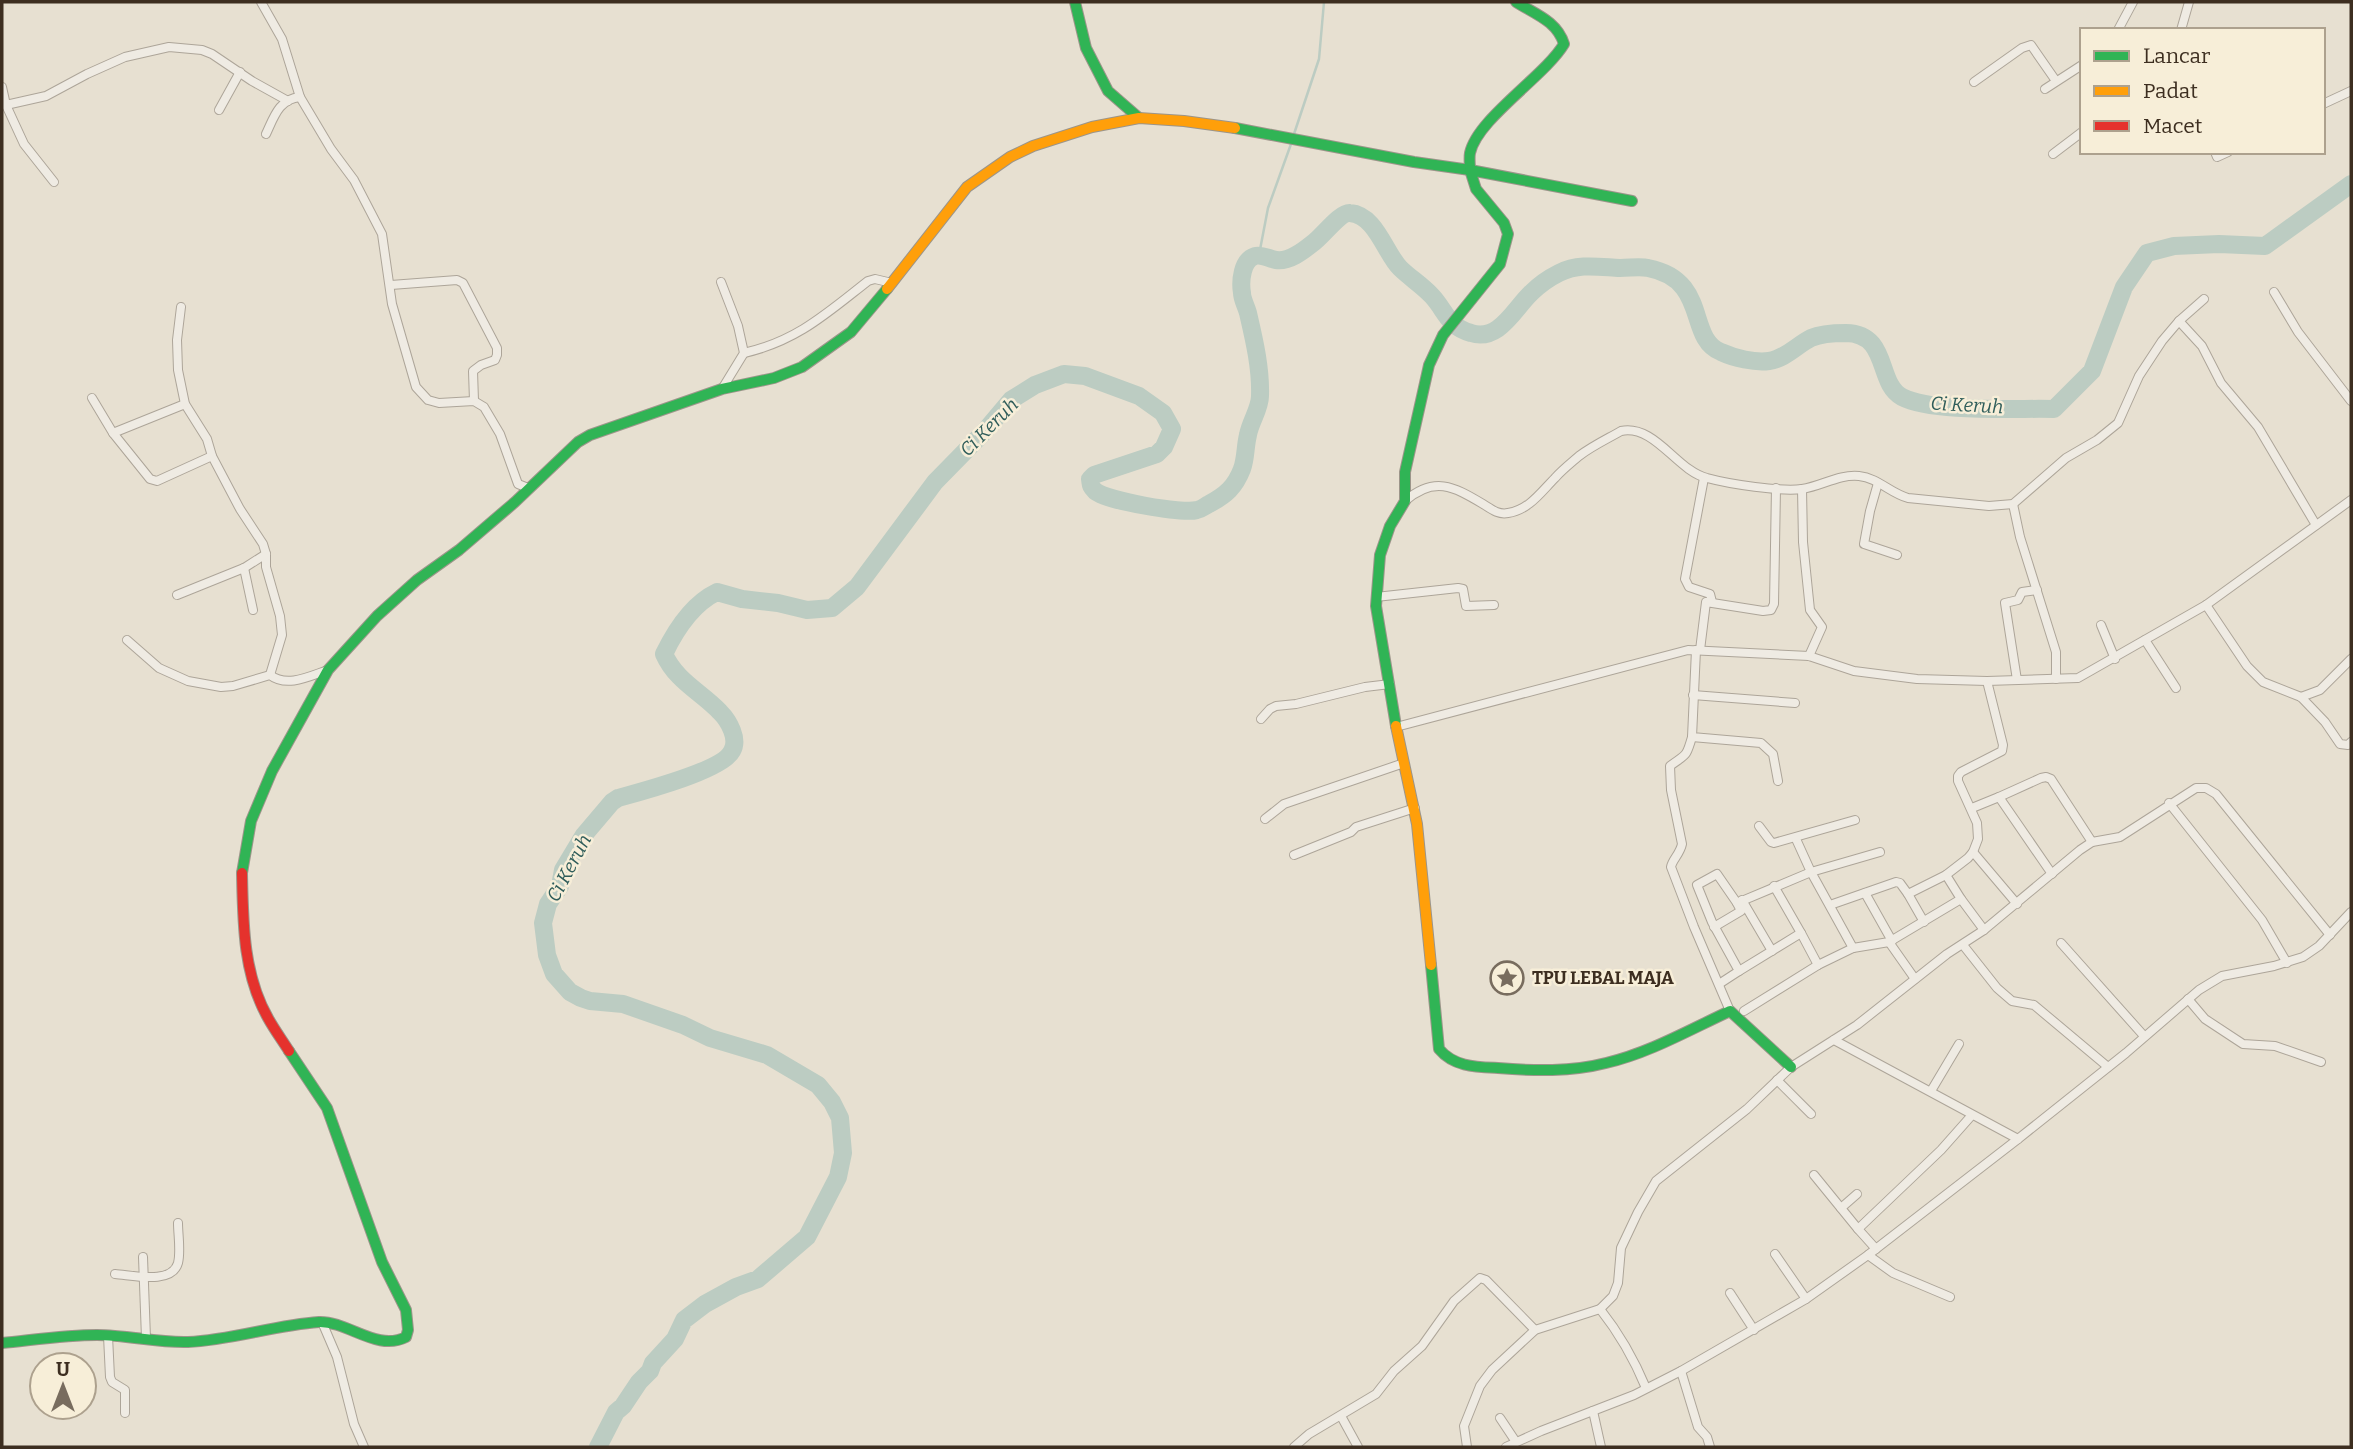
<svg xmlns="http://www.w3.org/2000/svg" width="2353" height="1449" font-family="Bitter,serif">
<rect width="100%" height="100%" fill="#e7e0d1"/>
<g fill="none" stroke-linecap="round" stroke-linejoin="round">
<!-- stream -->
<g stroke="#bcccc2" stroke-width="2.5">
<path d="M1293,137L1319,59L1324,2"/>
<path d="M1259,255L1268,208L1291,144"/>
</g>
<!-- river -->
<path stroke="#bcccc2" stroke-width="18" d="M598,1447L616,1412L623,1406L639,1382L650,1371L653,1363L675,1339L684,1320L705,1304L736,1287L758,1279L807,1237L838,1177L843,1153L840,1118L832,1102L818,1085L767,1055L710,1038L683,1025L623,1004L590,1001L581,998L570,992L554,974L547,955L543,923L548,904L560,886L563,870L584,835L612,802L618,798C640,792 723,770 732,751C739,739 729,721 720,712C701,692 676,681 664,654C676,629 692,604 717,592L742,599L778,603L807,610L832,608L857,587L935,482L984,432L1011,400L1035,385L1064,374L1085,376L1139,396L1163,413L1172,429L1164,447L1157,454L1094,475L1090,479C1091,485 1090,486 1095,491C1107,501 1183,514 1197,510C1202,509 1205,506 1209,504C1226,495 1235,487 1242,469C1246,458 1245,447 1248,435C1250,422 1260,409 1260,396C1261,368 1254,339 1248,313C1246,306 1242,299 1242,293C1240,281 1242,260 1255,256C1262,254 1269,259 1276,260C1289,262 1303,251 1313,243C1322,237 1340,212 1350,213C1376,215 1385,253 1400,268C1410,278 1422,285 1432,296C1446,311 1447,326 1471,333C1499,342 1514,309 1531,293C1538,286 1549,278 1559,273C1579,263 1599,267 1620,268C1630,268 1640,266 1648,268C1710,280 1686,338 1721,352C1734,358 1755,363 1769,361C1785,359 1797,345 1811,338C1820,334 1836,333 1846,333C1890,334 1876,383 1902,397C1933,413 2017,408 2054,409L2092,371L2124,287L2147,253L2174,246L2219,244L2265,246L2351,184"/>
<defs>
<g id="street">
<path d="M261,2L282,39L300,97"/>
<path d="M2118,30L2133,2"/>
<path d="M2181,30L2189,2"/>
<path d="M1974,82L2022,48L2031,45L2056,81"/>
<path d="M2,87L6,105L46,96L87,74L125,57L169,47L202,50L212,54L252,81L288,101"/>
<path d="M2045,89L2082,65"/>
<path d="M2323,104L2351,91"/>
<path d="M6,105L24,144L54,182"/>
<path d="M219,110L240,72"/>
<path d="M266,134C274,117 279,99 300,97L331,149L354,180L382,234L392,304L416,387L428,400L439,403L474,401L484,407L500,434L518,484L528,488"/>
<path d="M2215,152L2217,157L2228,152"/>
<path d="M2053,154L2082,132"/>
<path d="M721,282L738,326L744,353L722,389"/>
<path d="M391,285L457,280L463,283L497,348V355L495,360L481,365L473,371L474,401"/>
<path d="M2274,292L2298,332L2351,401"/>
<path d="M181,307L177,340L178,370L185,404L207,439L212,456L240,509L263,544L266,554V567L280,616L282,635L270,675"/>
<path d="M2179,321L2202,346L2221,383L2258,427L2316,525"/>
<path d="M744,353C797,341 827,313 868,281L875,279L892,283"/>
<path d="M92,398L113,433L150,479L157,481L212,456"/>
<path d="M113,433L185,404"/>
<path d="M1704,478L1685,579L1689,587L1710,594L1712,602"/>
<path d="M1878,483L1870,511L1864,544L1897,555"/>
<path d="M1802,489L1803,542L1810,610L1822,627L1809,656"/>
<path d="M1405,501C1434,476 1453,486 1483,504C1491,509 1498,515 1508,513C1529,510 1541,492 1555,478C1562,470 1571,463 1579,456C1592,446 1607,439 1621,431C1655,424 1677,471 1707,478C1729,484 1781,492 1802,489C1822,486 1839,474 1859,476C1878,478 1890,493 1908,498L1989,506L2013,504L2066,458L2097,440L2118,423L2139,376L2162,341L2179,321L2204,299"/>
<path d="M2013,504L2020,537L2056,652V679"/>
<path d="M244,568L253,610"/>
<path d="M177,595L244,568L266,554"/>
<path d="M1376,597L1458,588L1463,589L1466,606L1494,605"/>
<path d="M2206,605L2247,666L2263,682L2301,697L2325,722L2340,744L2348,745L2351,742"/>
<path d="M2101,625L2115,659"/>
<path d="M127,640L159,668L188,681L221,687L233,686L270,675C287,688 310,676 328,670"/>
<path d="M2145,640L2176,688"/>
<path d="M1696,650L1692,737L1761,743L1773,754L1778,781"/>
<path d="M1700,650L1706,602L1763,611L1771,610L1774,604L1776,488"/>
<path d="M2017,680L2005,603L2018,600L2022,592L2037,590"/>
<path d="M1693,695L1795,703"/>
<path d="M2301,697L2320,690L2351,659"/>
<path d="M1261,719L1270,709L1276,706L1296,704L1365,687L1390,684"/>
<path d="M1396,727L1688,650L1809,656L1854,671L1917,679L1987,681L2078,678L2206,605L2351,500"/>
<path d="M1692,737C1686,758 1686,754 1670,766L1671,790L1682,844C1680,854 1672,860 1671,867L1694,927L1730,1011"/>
<path d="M1999,797L2041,778L2046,777L2051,779L2092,842"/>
<path d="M2169,803L2262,920L2287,963"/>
<path d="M1972,808L1999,797L2052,874"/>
<path d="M1265,819L1284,804L1404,763"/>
<path d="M1759,826L1771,842L1774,843L1855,820"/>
<path d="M1973,852L2017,904"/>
<path d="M1294,855L1351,832L1356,827L1415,808"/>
<path d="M1774,886L1801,933"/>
<path d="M1865,893L1892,941"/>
<path d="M1908,894L1924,922"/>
<path d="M1961,899L1984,930"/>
<path d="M1742,900L1772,951"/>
<path d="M1830,905L1896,882L1900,883L1908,894L1946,875"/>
<path d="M1714,927L1741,911L1737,903L1811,872L1796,839"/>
<path d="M1889,942L1915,979"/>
<path d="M2061,943L2144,1036"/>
<path d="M1963,945L1997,988L2012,1001L2034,1005L2108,1067"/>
<path d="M1853,948L1811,872L1880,852"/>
<path d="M1739,971L1801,933L1818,965"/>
<path d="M1719,984L1739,971L1712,922L1697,885L1717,874L1737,903"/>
<path d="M2188,999L2205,1019L2243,1044L2275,1046L2321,1062"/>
<path d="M1744,1011L1818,965L1853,948L1889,942L1961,899L1946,875L1968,858L1973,852L1978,839L1977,823L1958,781V776L1961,772L2002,751L2003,745L1987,681"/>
<path d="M1834,1040L2018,1139"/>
<path d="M1777,1080L1811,1114"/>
<path d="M1931,1091L1959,1044"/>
<path d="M1814,1175L1858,1229"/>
<path d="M1841,1208L1857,1194"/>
<path d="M1876,1249L1858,1229L1941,1150L1972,1115"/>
<path d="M1775,1254L1806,1299"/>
<path d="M1868,1255L1893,1273L1950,1297"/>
<path d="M143,1257L146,1338"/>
<path d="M115,1274C132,1275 172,1285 178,1263C181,1251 178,1235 178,1223"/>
<path d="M1730,1293L1754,1330"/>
<path d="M1600,1309C1619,1333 1634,1359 1646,1388"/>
<path d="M322,1322L337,1357L354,1424L364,1447"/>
<path d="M108,1336L110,1377L112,1382L125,1390V1413"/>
<path d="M1681,1371L1698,1427L1707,1437L1710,1447"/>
<path d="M1593,1411L1601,1447"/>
<path d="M1341,1416L1358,1447"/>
<path d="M1500,1418L1516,1442"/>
<path d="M1294,1447L1309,1434L1376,1394L1394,1371L1422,1346L1454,1301L1480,1278L1486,1280L1535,1330"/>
<path d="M1467,1447L1464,1426L1480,1386L1492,1370L1535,1330L1600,1309L1613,1296L1618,1283L1621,1248L1638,1212L1656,1181L1747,1109L1791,1067L1857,1025L1947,954L1984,930L2080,850L2092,842L2120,837L2196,788H2206L2216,794L2330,935"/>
<path d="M1506,1447L1541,1431L1634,1395L1681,1371L1806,1299L1868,1255L2018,1139L2126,1053L2199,990L2222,976L2274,966L2303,957L2319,946L2351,912"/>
</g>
<g id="fast">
<path d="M1075,2L1086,48L1108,91L1139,118"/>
<path d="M1235,128L1414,162L1470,170C1470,165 1469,158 1470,153C1477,119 1545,76 1564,44C1557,21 1535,14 1516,2"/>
<path d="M1396,726L1376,606L1380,555L1390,526L1405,501V472L1429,365L1443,335L1500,264L1508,234L1504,223L1476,189L1470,170L1632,201"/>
<path d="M242,873L251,821L272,771L328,670L377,616L417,580L459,550L515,502L578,442L590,435L722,389L774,378L802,367L851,332L887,289"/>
<path d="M1431,965L1439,1049C1454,1067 1476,1067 1498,1068C1534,1071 1571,1072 1606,1063C1649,1053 1689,1030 1730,1011L1791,1067"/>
<path d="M2,1343C33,1340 66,1335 97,1335C127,1335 158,1343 188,1342C232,1340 275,1325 319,1322C348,1321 377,1352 406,1337L408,1330L406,1310L382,1262L327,1108L289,1051"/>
</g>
<g id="slow">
<path d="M887,289L967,187L1010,157L1033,146L1092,127L1139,118L1184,121L1235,128"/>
<path d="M1396,726L1417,824L1431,965"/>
</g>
<path id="jam" d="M242,873C243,922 243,974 268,1018C274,1029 282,1040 289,1051"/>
</defs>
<!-- street casing -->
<use href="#street" stroke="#ada599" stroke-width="10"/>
<!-- fast casing -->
<use href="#fast" stroke="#9c958a" stroke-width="12"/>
<!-- slow casing -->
<use href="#slow" stroke="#9c958a" stroke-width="12"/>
<!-- jam casing -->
<use href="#jam" stroke="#9c958a" stroke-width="12"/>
<!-- street -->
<use href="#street" stroke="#efebe3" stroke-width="8"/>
<!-- fast -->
<use href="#fast" stroke="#30b455" stroke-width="10"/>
<!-- slow -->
<use href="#slow" stroke="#ff9f0a" stroke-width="10"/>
<!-- jam -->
<use href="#jam" stroke="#e5322d" stroke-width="10"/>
</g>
<!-- icons -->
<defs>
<symbol id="sight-ring" viewBox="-11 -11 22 22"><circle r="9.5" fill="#f7eed8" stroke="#786c5e" stroke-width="1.5"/><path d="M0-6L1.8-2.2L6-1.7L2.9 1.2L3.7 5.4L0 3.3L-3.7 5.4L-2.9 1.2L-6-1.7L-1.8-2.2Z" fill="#786c5e"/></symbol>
</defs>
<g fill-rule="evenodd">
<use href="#sight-ring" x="1488" y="959" width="38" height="38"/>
</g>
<g text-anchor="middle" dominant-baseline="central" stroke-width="5" stroke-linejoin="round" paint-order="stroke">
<!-- poi labels -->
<g font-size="18" font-weight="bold" fill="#3d2e20" stroke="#f7eed8" text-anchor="start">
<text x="1532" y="978">TPU LEBAL MAJA</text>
</g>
<!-- water labels -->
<g font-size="19" font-style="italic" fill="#2f5d5a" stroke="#f7eed8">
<text transform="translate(1967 405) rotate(3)">Ci Keruh</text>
<text transform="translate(989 427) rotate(-45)">Ci Keruh</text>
<text transform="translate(569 868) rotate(-62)">Ci Keruh</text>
</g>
</g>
<!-- border -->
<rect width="2353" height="1449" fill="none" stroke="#3d2e20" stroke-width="7"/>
<!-- legend -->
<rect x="2080" y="28" width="245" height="126" fill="#f7eed8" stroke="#ada18e" stroke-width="2"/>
<rect x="2094" y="51" width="35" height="10" fill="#30b455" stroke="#ada18e" stroke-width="2"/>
<text x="2143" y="63" font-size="21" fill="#3d2e20">Lancar</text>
<rect x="2094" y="86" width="35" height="10" fill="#ff9f0a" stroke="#ada18e" stroke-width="2"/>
<text x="2143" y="98" font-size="21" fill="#3d2e20">Padat</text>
<rect x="2094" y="121" width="35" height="10" fill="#e5322d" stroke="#ada18e" stroke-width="2"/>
<text x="2143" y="133" font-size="21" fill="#3d2e20">Macet</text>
<!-- north arrow -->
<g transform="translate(63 1386)"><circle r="33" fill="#f7eed8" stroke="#ada18e" stroke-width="2"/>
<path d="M0-5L12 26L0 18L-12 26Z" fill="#786c5e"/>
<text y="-10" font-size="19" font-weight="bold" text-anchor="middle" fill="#3d2e20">U</text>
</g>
</svg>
